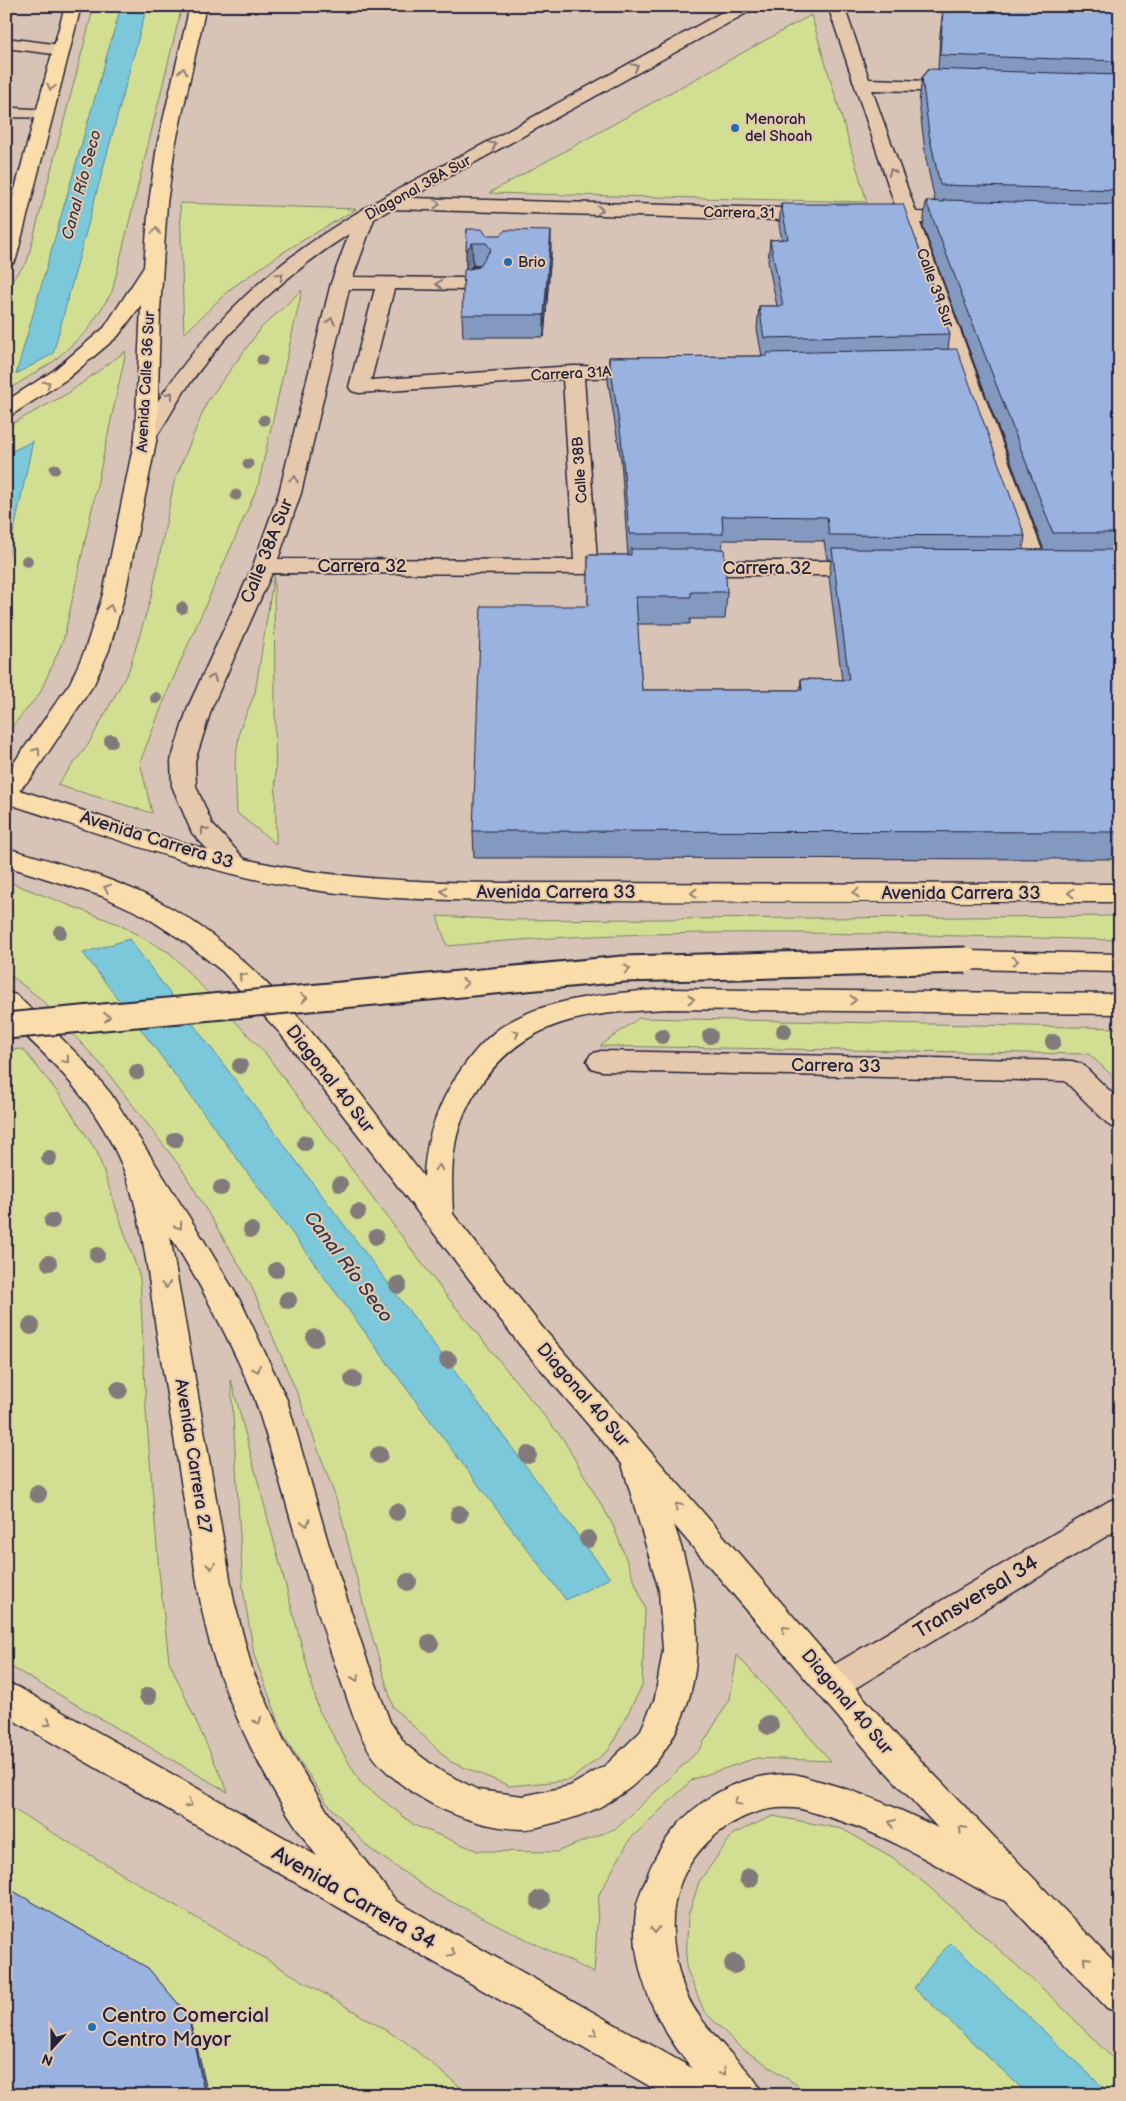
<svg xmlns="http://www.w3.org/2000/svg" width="1126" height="2101" font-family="'Balsamiq Sans',sans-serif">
<rect width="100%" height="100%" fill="#d7c4b7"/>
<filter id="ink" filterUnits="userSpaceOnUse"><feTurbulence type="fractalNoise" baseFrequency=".02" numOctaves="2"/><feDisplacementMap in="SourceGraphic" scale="10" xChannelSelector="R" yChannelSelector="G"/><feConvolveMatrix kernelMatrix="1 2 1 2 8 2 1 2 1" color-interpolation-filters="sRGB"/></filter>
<g filter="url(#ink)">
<!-- green -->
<g fill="#d2df92" stroke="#7a8066">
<path d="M94,6H182L112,292L87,331L54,361L6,391V287L27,262Z"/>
<path d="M811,15L867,202L489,193Z"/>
<path d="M180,203L356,209L285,251L230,289L184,334Z"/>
<path d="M302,290L258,486L169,688L140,762L152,813L57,785L88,745L129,670L152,594L174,482L207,402L261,328Z"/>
<path d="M126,351L64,638L40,693L6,734V427L67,394Z"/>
<path d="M274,574L276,844L237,813L235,763L240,729L255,693Z"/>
<path d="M6,881L118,924L170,953L265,1053L441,1289L563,1439L613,1525L645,1608L642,1686L609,1750L570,1780L510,1786L451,1762L393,1707L366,1615L339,1507L300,1400L250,1283L182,1169L104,1068L41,999L6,972Z"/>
<path d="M437,916L510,920L1120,916V940C896,935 671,924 447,946Z"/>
<path d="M639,1018L1120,1028V1083L1089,1054L600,1046Z"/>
<path d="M23,1049L59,1094L97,1152L140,1278L146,1411L159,1572L169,1661L228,1792L6,1664V1050Z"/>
<path d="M231,1380L319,1711L360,1782L414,1825L478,1851L556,1852L617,1828L699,1750L730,1699L737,1655L831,1761L756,1758L693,1779L630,1839L599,1894L594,1973L434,1893L369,1848L327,1803L285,1738L254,1655L243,1588Z"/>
<path d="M6,1805L404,2041L470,2095H208L6,1916Z"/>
<path d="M773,1816L842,1829L892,1857L928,1886L1053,1998L1120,2066V2095H812L740,2047L704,2011L686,1967L688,1916L699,1882L733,1834Z"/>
</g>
<!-- water -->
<g fill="#7cc8db" stroke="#58869b">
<path d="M121,6H147L53,354L16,374Z"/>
<path d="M33,441L6,568V454Z"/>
<path d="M129,939L610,1578L566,1600C401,1387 247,1167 83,953Z"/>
<path d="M951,1943L1111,2095H1029L914,1988L937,1957Z"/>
</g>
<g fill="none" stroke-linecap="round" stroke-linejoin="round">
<defs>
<g id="minor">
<path d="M733,6H754L752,10L410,198L817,209L824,211L826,215L824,219L817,221L391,209L374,219L353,277L465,278L473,267H487L490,271L478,288L471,290L394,289L371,380L573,366L653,367L656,371L653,375L646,377L584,378L597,560L633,562L636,567L633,572L625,574L272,573L212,707L195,761L196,786L212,824L250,865L246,871L237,874L228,871L192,833L172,786L171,761L188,707L253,566L279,493L331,283L349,234C286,274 231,325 188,386C175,404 166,424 153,441L146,443L139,441L135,437C174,372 221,312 281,265C346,213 422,177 495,138C575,94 654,50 733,6ZM349,289H375L349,387L352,391L359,393L563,379L574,560L278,559L301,493Z"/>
<path d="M828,6H844L869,79L957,82L963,83L966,87L963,91L957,92L872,90L916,212L962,213L969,215L971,219L969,223L962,225L920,223L1049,569L1046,574L1038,576L1030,574L1027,569L901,223L863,220L861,216L863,212L897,211Z"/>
<path d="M6,38L61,45L67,46L70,50L67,54L61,55L6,48Z"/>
<path d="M14,108L50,110L53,114L50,118L8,117L6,111Z"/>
<path d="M688,561H867L875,563L878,568L875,573L867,575H688L680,573L677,568L680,563Z"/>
<path d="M601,1051L1072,1061L1082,1064L1120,1101V1130L1110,1126L1065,1081L601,1071L591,1068L587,1061L591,1054Z"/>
<path d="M1120,1497V1528L844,1695L832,1699L820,1695L815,1684L820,1673L1109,1501Z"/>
</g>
<g id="major">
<path d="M65,6H81L16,259L13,263L6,265V222Z"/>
<path d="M190,6H206L175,146L167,203L160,311L157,437L125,594L109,650L94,684L31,778L19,790C100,815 180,846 263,863C339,879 416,882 494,883L1120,884V902C950,902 780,902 610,901C507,900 402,904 300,888C199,871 103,834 6,803V774L70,683L85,650L103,594L135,437L141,305L118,336L67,379L13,414L6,416V401L53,371L104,328L144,267L149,203L157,146Z"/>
<path d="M6,848C59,863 112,877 160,902C270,959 349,1081 424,1177C425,1144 434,1116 450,1087C462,1067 477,1046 496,1031C540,997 614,993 668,989L1120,994V1014L668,1009C595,1013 531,1015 484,1080C470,1099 459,1121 455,1145C451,1168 452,1191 453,1214L542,1327L898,1737L1120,1968V2013L1107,2008L1006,1901L991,1896C938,1866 885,1833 825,1816C814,1813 803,1808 792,1808C755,1805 719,1826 697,1854C669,1889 668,1933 680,1976C688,2007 709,2030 731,2054C744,2067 756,2078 763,2095H665L6,1716V1683L18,1687L317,1856C275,1801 242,1735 218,1670C202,1624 196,1574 188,1526C178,1462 168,1399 157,1335C148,1275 142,1202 114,1148C89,1097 48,1055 6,1018V992L16,995L49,1026L82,1059L111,1094L203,1239L242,1304L287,1400L328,1542L366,1657L390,1722L406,1745L439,1770L478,1790L523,1796L570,1786L606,1765L640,1732L655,1698L663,1650L659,1590L622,1464L520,1345L280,1033L222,971L182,940L143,915L102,896L6,866ZM170,1236C196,1276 218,1318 238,1361C244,1375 252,1389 256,1403C286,1495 308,1590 341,1681C352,1711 360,1745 383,1768C418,1803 471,1827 521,1829C531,1830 544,1825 554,1823C621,1808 669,1765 689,1698C706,1642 693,1579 674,1525L874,1759L938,1828C900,1809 861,1792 819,1781C810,1779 799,1774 790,1774C723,1774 668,1818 646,1879C642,1889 637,1900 636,1911C629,1967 657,2027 692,2068L396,1901L329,1814L285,1743L252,1669L234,1601Z"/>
<path d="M966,951L1120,954V972L966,969L957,967L953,960L957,953Z"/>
</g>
</defs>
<!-- minor casing -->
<use href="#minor" stroke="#22223b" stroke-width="3"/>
<!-- major casing -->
<use href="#major" stroke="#22223b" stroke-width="3"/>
<!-- minor -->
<use href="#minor" fill="#e6c9ad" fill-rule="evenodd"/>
<!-- major -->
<use href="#major" fill="#faddab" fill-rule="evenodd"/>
<defs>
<path id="major-bridge" d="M6,1026L623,969L966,960"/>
</defs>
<!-- major-bridge casing -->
<use href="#major-bridge" stroke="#22223b" stroke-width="29" stroke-linecap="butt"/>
<!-- major-bridge -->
<use href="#major-bridge" stroke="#faddab" stroke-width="25"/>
</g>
<!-- trees -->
<g fill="#827a7a">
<circle cx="262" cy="360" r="5.5"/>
<circle cx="264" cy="420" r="5.5"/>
<circle cx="248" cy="464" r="5.5"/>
<circle cx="55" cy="469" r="5.5"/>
<circle cx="236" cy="495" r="5.5"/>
<circle cx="27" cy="561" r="6"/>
<circle cx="182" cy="608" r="6"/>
<circle cx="156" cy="698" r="6"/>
<circle cx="111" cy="741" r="7"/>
<circle cx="60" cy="932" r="7"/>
<circle cx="784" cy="1031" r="8"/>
<circle cx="662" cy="1036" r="8"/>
<circle cx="710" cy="1036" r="8"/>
<circle cx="1053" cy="1042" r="8"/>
<circle cx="240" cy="1066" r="8"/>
<circle cx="137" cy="1072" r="8"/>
<circle cx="175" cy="1140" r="8"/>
<circle cx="305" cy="1143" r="8"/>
<circle cx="49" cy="1158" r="8"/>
<circle cx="340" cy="1184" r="8"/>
<circle cx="221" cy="1188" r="8"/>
<circle cx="358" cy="1212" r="8"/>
<circle cx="52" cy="1221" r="8"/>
<circle cx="251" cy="1230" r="8"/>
<circle cx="376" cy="1237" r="8"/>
<circle cx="97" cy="1255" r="8"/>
<circle cx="49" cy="1263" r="8"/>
<circle cx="276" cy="1270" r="8"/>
<circle cx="398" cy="1285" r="9"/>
<circle cx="288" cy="1300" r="9"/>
<circle cx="31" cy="1326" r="9"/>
<circle cx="315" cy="1338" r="9"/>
<circle cx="448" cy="1360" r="9"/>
<circle cx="353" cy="1379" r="9"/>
<circle cx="119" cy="1390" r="9"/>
<circle cx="379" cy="1455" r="9"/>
<circle cx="528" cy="1455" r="9"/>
<circle cx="38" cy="1494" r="9"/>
<circle cx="397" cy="1512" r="9"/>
<circle cx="459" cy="1514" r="9"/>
<circle cx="588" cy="1539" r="9"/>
<circle cx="408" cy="1582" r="9"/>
<circle cx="430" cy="1643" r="9"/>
<circle cx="148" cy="1696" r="9"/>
<circle cx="769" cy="1725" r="10"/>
<circle cx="749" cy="1878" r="10"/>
<circle cx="540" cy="1900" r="10"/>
<circle cx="734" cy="1964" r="10"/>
</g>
<!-- wall -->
<g fill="#8499c0" stroke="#22223b" fill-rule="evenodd">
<path d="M989,6H1120V859L474,858L473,831L588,606V555H628L621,460L608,381L609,357L762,356L757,329L759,306H777L768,262L770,240L782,239L779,226L781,204L950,334L948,349L1025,536L1023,550H1044L923,227L926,201H935L926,159L919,102L922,77L938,69L940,34L943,9L989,11ZM723,540L824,541L827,559H831L829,577L842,680L801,679L800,690H642L637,624H690V619H725L727,592L722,549Z"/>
<path d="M467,229L486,235L551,253L544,337H463L462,315L466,269ZM473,265H480L479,267L470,269Z"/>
</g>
<!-- shaded-wall -->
<g fill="#6b7d9c" stroke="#22223b">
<path d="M551,231V253L544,337V315Z"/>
<path d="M472,243L473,265L466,273V251Z"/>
<path d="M188,2015L198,2051L208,2095H205Z"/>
</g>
<!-- building -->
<g fill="#99b2df" stroke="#22223b">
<path d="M993,6H1120V61L940,55L943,9L994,11Z"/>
<path d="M929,69L1120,75V190L940,185L929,134L922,77Z"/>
<path d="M943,200L1120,205V533H1053L926,201L944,202Z"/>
<path d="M781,204H903L950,334L764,338L759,306H783L770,240L788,239Z"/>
<path d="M467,229H482L486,235H501L505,230L551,231L544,315H462L464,270L479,267L491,249L486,243H472L466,251Z"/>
<path d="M957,349L1025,536L829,535L827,517L722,516L723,534H629L621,436L609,357L767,356V353Z"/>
<path d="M631,549H724L727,592H691V597H636L642,690H802L801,679L849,680L832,549L1120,550V832L473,831L481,606H588V555H631Z"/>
<path d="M6,1887L148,1968L188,2015L205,2095H6Z"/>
</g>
<!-- one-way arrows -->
<defs><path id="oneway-chevron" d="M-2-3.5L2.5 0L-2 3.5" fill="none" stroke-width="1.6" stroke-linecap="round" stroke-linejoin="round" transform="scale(1.25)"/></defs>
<g stroke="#847674">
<use href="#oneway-chevron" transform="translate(635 67) rotate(-29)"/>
<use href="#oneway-chevron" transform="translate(493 145) rotate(-29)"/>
<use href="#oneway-chevron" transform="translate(892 172) rotate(-111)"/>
<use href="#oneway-chevron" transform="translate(437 204) rotate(1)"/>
<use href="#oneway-chevron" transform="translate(600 210) rotate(2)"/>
<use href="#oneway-chevron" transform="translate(280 276) rotate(-39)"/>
<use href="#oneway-chevron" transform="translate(439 284) rotate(-179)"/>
<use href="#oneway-chevron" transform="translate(331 321) rotate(-76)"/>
<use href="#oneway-chevron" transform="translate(170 395) rotate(-55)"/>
<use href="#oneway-chevron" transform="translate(294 479) rotate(-77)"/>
<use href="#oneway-chevron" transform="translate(213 678) rotate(-66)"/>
<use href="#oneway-chevron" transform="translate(204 830) rotate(-126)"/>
</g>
<g stroke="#8e8073">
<use href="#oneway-chevron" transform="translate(183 71) rotate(-77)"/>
<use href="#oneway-chevron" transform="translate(51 87) rotate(105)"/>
<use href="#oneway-chevron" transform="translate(156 231) rotate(-85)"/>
<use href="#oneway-chevron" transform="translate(47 384) rotate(-35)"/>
<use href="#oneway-chevron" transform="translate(110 608) rotate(-73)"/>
<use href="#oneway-chevron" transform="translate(37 751) rotate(-54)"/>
<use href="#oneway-chevron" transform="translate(107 888) rotate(-160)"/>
<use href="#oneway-chevron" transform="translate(444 891) rotate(-180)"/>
<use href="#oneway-chevron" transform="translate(694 893) rotate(-180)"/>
<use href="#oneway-chevron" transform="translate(856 893) rotate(-180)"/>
<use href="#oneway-chevron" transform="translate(1071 893) rotate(-180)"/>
<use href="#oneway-chevron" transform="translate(1015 961) rotate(1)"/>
<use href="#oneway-chevron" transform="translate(627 969) rotate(-3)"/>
<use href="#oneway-chevron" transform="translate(242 976) rotate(-134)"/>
<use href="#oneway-chevron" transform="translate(465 983) rotate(-5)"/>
<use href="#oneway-chevron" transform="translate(304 998) rotate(-6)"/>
<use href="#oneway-chevron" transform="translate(691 999)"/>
<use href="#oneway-chevron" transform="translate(853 1000)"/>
<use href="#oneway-chevron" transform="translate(107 1017) rotate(-5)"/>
<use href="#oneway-chevron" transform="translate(516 1033) rotate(-29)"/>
<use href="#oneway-chevron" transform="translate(66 1060) rotate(50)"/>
<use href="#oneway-chevron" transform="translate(439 1168) rotate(-85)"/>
<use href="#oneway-chevron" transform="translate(179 1226) rotate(57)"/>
<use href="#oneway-chevron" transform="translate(166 1285) rotate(82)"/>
<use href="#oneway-chevron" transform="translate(257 1369) rotate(65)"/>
<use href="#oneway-chevron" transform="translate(678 1506) rotate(-131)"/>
<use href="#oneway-chevron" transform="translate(306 1523) rotate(74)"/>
<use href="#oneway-chevron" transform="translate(211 1566) rotate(81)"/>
<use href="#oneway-chevron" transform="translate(785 1629) rotate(-131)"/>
<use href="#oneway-chevron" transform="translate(356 1678) rotate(70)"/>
<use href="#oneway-chevron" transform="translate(258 1721) rotate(66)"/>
<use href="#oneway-chevron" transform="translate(48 1723) rotate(30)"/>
<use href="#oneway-chevron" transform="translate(737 1802) rotate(151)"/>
<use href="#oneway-chevron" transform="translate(189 1804) rotate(30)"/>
<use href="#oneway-chevron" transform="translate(892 1823) rotate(-158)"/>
<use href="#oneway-chevron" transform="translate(962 1829) rotate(-133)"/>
<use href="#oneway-chevron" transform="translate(655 1930) rotate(88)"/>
<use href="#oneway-chevron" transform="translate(452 1953) rotate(29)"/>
<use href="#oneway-chevron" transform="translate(1086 1960) rotate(-134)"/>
<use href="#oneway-chevron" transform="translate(594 2033) rotate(29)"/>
<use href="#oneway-chevron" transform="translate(723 2072) rotate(47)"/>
</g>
</g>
<!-- markers -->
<g fill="#1f6fb2" stroke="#e6c9ad" stroke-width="2">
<circle cx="735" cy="128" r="5"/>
<circle cx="508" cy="262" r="5"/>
<circle cx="92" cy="2027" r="5"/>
</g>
<g text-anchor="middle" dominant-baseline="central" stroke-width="4" stroke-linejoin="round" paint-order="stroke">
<!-- far-poi labels -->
<g font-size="15" fill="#22223b" stroke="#e6c9ad" text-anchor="start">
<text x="745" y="119">Menorah<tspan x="745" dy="17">del Shoah</tspan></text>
<text x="518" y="262">Brio</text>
</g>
<!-- far-street labels -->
<g font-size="15" fill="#22223b" stroke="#e6c9ad">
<text transform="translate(418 188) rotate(-29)">Diagonal 38A Sur</text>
<text transform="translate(739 213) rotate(1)">Carrera 31</text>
<text transform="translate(935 288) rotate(70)">Calle 39 Sur</text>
<text transform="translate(571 374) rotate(-3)">Carrera 31A</text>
<text transform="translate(146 382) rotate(-87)">Avenida Calle 36 Sur</text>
<text transform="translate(580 470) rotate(-94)">Calle 38B</text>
</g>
<!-- far-water labels -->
<g font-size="16" font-style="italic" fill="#303b53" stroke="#e6c9ad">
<text transform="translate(82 185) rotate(-75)">Canal Río Seco</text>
</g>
<!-- street labels -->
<g font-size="18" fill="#22223b" stroke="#e6c9ad">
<text transform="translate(267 551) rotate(-68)">Calle 38A Sur</text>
<text x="362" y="566">Carrera 32</text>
<text x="767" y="568">Carrera 32</text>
<text transform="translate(157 840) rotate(17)">Avenida Carrera 33</text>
<text x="556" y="892">Avenida Carrera 33</text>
<text x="961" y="893">Avenida Carrera 33</text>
<text transform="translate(836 1066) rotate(1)">Carrera 33</text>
<text transform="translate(330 1079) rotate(52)">Diagonal 40 Sur</text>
<text transform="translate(583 1395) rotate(49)">Diagonal 40 Sur</text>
<text transform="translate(193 1456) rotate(81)">Avenida Carrera 27</text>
<text transform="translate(847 1702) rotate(50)">Diagonal 40 Sur</text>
</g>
<!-- water labels -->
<g font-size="19" font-style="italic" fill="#303b53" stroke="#e6c9ad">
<text transform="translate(348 1267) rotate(53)">Canal Río Seco</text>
</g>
<!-- near-street labels -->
<g font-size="21" fill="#22223b" stroke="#e6c9ad">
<text transform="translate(976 1597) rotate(-31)">Transversal 34</text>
<text transform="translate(354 1898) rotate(30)">Avenida Carrera 34</text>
</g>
<!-- near-poi labels -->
<g font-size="21" fill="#22223b" stroke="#e6c9ad" text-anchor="start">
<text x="102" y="2015">Centro Comercial<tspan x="102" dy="24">Centro Mayor</tspan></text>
</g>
</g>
<!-- margin -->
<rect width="1126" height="2101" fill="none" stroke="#e6c9ad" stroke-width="25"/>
<rect x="12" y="12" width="1101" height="2076" fill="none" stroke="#22223b" stroke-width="2" filter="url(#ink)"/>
<!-- north arrow -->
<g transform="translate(52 2048) rotate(201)" stroke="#e6c9ad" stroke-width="4" paint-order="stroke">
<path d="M0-4L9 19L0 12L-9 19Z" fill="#22223b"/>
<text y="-8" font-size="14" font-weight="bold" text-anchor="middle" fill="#22223b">N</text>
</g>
</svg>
